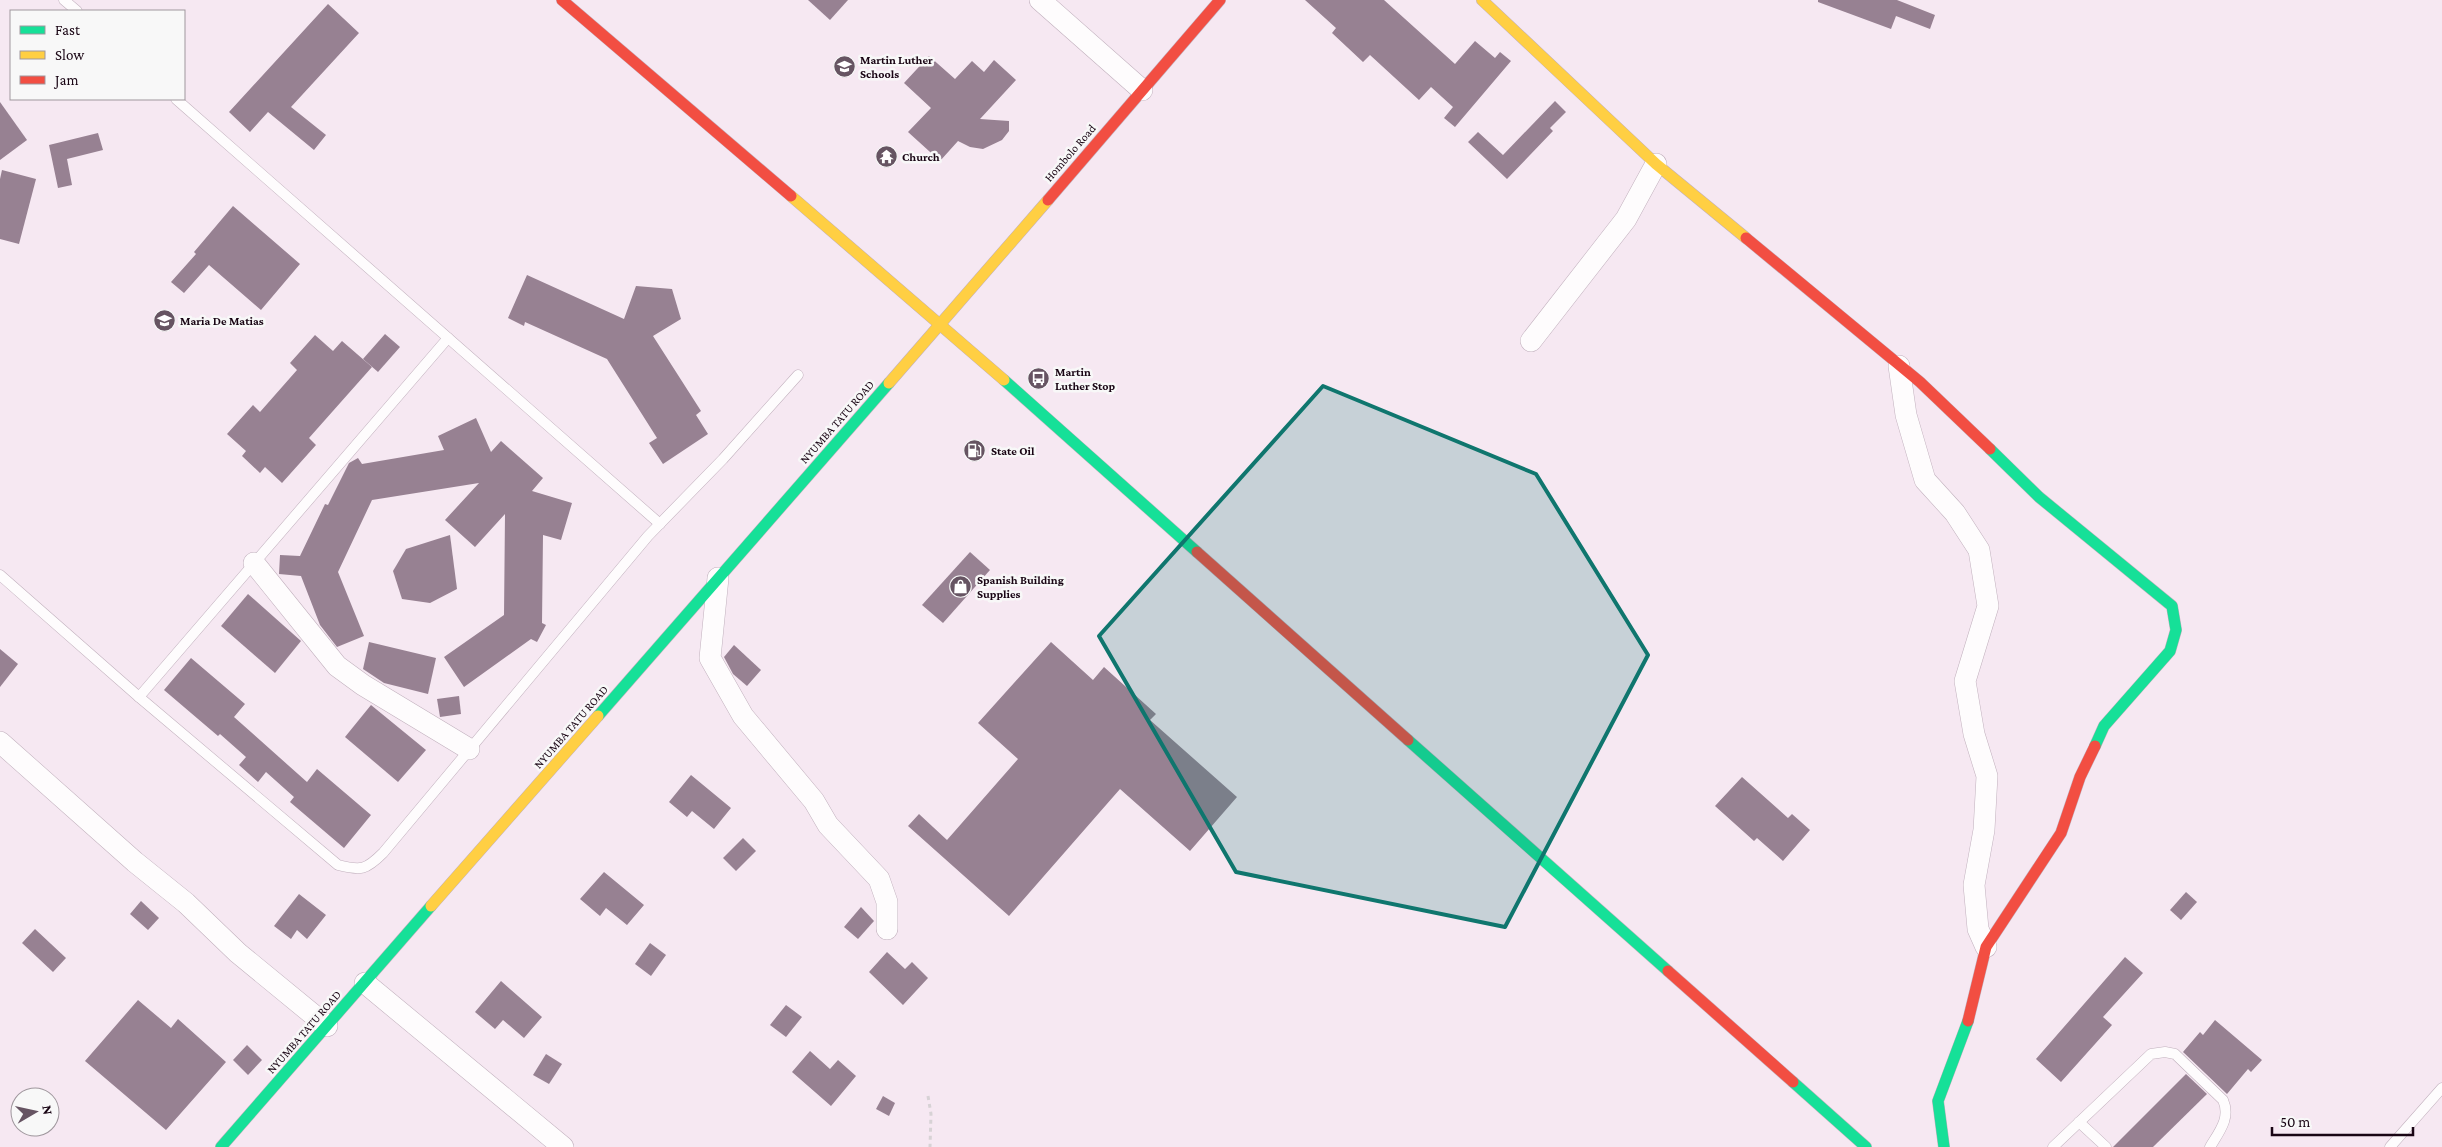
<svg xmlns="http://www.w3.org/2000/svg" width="2442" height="1147" font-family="'Crimson Pro',serif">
<rect width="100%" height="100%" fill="#f6e8f2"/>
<!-- building -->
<g fill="#978192">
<path d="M808,0H848L830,20Z"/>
<path d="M1305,0H1384L1455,64L1475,41L1495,58L1500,52L1511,61L1455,127L1444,118L1453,107L1431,87L1419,100L1370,55L1363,62L1332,33L1336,28Z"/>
<path d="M1818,0H1897L1935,15L1930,29L1896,16L1891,29L1818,2Z"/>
<path d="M328,4L359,33L291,107L326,135L314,150L268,112L250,132L229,112Z"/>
<path d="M929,56L955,79L972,61L984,72L994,60L1016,80L980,119L1009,121V131L1002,140L983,149L970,147L958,141L940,161L908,132L931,108L904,83Z"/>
<path d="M1555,101L1566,112L1550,128L1553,131L1507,179L1468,142L1478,132L1503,155Z"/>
<path d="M0,102L27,140L0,160Z"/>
<path d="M98,133L103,150L67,159L72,185L58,188L49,145Z"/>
<path d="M2,170L36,179L19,244L0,239V179Z"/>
<path d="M233,206L300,264L261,310L209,265L184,293L171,282L196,254L194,252Z"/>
<path d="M527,275L624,319L636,286L672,289L681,319L653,336L701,411L696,415L708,434L663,464L649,443L657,438L607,359L525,322L524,326L508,318Z"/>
<path d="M385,334L400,347L378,372L363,359Z"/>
<path d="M315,335L333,351L342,341L372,367L309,438L316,445L282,483L265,467L260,473L242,456L246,451L227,434L253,405L260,412L297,370L290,363Z"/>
<path d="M476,418L491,452L501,441L543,478L532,491L572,503L561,540L543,535L542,623L546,625L537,642L531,639L464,687L444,657L504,615L505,514L475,547L445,520L479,483L372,500L338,572L364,636L337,647L320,625L301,576L279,574L280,555L300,556L325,504L328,505L349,463L358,458L362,464L444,450L438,436Z"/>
<path d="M450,535L457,589L430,603L402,599L393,571L406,549Z"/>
<path d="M970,552L990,570L943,623L922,605Z"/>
<path d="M248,594L301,641L275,673L221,626Z"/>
<path d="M369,642L436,658L428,694L384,683L363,669Z"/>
<path d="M1051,642L1093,680L1104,667L1156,714L1150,720L1237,797L1190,851L1120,789L1009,916L908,826L919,814L947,840L1018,759L978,723Z"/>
<path d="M734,645L761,670L747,686L733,674L724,657Z"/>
<path d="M0,649L18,664L0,687Z"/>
<path d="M191,658L245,704L234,717L307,782L317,769L371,815L344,848L290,802L294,797L266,772L258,782L239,765L246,757L220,734L218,736L164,690Z"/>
<path d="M459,696L461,714L440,717L437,699Z"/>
<path d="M371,705L426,750L398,782L345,737Z"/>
<path d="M691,775L731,808L714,829L692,811L687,817L669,802Z"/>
<path d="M1742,777L1788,818L1792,814L1810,830L1783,861L1757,838L1754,841L1715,806Z"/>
<path d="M743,838L756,851L736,871L723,858Z"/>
<path d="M604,872L644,905L627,925L606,908L600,916L580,899Z"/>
<path d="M2186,892L2197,902L2181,920L2170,910Z"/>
<path d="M299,894L326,915L307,939L297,930L291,939L274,926Z"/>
<path d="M141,901L159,918L148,930L130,914Z"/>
<path d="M861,907L874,921L858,939L844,927Z"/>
<path d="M35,929L66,958L53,972L22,943Z"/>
<path d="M650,943L666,955L651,976L635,964Z"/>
<path d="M887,952L905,969L912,962L928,978L903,1005L869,972Z"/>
<path d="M2125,957L2143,973L2103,1017L2112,1025L2061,1082L2036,1059Z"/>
<path d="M501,981L542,1017L524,1038L503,1020L495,1029L475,1012Z"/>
<path d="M138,1000L171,1028L178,1019L226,1062L166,1130L85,1061Z"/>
<path d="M786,1005L802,1017L786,1037L770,1025Z"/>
<path d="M2215,1020L2262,1060L2251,1072L2248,1069L2227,1094L2183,1052L2200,1032L2203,1035Z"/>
<path d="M247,1045L262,1060L248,1075L233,1060Z"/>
<path d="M810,1051L830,1069L838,1060L856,1076L831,1106L792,1072Z"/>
<path d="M546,1054L562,1064L549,1084L533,1075Z"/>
<path d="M2186,1074L2207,1094L2153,1147H2113Z"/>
<path d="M883,1096L895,1103L889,1116L876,1109Z"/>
</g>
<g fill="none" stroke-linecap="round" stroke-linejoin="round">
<defs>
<g id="lane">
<path d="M64,0L77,11"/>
<path d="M176,99L660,524"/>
<path d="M0,575L139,697L338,865C361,871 366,870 383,853L648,536L723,459L798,375"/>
<path d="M139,697L448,338"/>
<path d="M2079,1122L2106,1147"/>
<path d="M2053,1147L2151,1054L2165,1052L2175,1054L2223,1100C2231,1118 2219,1132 2210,1147"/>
<path d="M2390,1147L2442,1088"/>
</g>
<g id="street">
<path d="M1040,0L1142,90"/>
<path d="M1531,341L1626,219L1656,164"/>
<path d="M1899,366L1906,415L1925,480L1955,513L1979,550L1988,606L1965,681L1974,734L1987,776L1984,830L1974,885L1978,929L1986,947"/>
<path d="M254,563L337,666L363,685L469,749"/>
<path d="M718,578L710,658L743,716L814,801L828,825L879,879L887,902V929"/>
<path d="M0,742L135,862L186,903L238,953L327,1026"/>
<path d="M365,983L563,1147"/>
</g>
<g id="fast">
<path d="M1004,380L1197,552"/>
<path d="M1990,449L2039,497L2172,606L2176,630L2170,651L2104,726L2095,746"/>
<path d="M598,716L889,383"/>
<path d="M1408,740L1668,971"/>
<path d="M1793,1082L1866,1147"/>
<path d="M221,1147L431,906"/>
<path d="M1944,1147L1938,1101L1968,1021"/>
</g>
<g id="slow">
<path d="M1482,0L1656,164L1746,238"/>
<path d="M791,196L1004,380"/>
<path d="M889,383L1048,200"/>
<path d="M431,906L598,716"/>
</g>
<g id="jam">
<path d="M562,0L791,196"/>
<path d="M1048,200L1220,0"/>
<path d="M1746,238L1920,382L1990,449"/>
<path d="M1197,552L1408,740"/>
<path d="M1668,971L1793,1082"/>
<path d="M1968,1021L1986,947L2061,833L2080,777L2095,746"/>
</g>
</defs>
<!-- lane casing -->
<use href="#lane" stroke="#c1b0bd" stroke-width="11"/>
<!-- street casing -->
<use href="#street" stroke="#c1b0bd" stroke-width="22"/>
<!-- fast casing -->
<use href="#fast" stroke="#c1b0bd" stroke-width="12"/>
<!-- slow casing -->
<use href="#slow" stroke="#c1b0bd" stroke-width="12"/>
<!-- jam casing -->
<use href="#jam" stroke="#c1b0bd" stroke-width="12"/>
<!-- path -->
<path stroke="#d7d2d5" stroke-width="3" stroke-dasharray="4 4" stroke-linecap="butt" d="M928,1096L931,1114L930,1147"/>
<!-- lane -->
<use href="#lane" stroke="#fefcfd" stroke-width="10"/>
<!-- street -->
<use href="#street" stroke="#fefcfd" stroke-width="21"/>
<!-- fast -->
<use href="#fast" stroke="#16e098" stroke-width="11"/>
<!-- slow -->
<use href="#slow" stroke="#ffcf43" stroke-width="11"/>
<!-- jam -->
<use href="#jam" stroke="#f24e42" stroke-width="11"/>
</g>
<!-- marked area -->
<path fill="#0f766e" fill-opacity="0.2" stroke="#0f766e" stroke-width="4" stroke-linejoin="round" d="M1323,386L1536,474L1648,655L1505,927L1236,872L1099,636Z"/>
<!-- icons -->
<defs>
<symbol id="school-disc" viewBox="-11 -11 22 22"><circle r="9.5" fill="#665462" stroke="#f8f8f8"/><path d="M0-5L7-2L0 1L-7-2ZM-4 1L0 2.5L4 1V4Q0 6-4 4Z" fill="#fff"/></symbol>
<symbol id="temple-disc" viewBox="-11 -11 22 22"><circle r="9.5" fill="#665462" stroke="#f8f8f8"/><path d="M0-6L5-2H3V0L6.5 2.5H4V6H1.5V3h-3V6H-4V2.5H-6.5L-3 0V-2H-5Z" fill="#fff"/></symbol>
<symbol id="bus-disc" viewBox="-11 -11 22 22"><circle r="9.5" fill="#665462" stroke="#f8f8f8"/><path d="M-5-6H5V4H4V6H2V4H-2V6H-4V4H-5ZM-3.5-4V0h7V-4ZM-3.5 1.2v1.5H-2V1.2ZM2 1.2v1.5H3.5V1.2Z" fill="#fff"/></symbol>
<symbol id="fuel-disc" viewBox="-11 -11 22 22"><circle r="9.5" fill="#665462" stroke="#f8f8f8"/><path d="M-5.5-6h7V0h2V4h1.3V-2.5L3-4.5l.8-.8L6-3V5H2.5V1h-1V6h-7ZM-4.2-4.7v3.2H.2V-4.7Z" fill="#fff"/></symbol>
<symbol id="shop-disc" viewBox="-11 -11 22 22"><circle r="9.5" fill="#665462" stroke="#f8f8f8"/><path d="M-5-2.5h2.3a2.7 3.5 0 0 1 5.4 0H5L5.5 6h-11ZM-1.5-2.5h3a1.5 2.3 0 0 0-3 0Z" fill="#fff"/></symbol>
</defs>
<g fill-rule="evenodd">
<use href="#school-disc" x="832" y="54" width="25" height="25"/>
<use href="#temple-disc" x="874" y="144" width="25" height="25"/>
<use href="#school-disc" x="152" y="308" width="25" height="25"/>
<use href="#bus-disc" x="1026" y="366" width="25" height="25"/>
<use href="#fuel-disc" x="962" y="438" width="25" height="25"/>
<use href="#shop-disc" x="948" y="574" width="25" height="25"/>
</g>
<g text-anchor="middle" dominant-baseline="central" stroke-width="5" stroke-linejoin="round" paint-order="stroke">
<!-- poi labels -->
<g font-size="12" font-weight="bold" fill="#190514" stroke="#f8f8f8" text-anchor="start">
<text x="860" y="60">Martin Luther<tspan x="860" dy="14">Schools</tspan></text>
<text x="902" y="157">Church</text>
<text x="180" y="321">Maria De Matias</text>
<text x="1055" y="372">Martin<tspan x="1055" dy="14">Luther Stop</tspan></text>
<text x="991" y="451">State Oil</text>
<text x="977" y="580">Spanish Building<tspan x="977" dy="14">Supplies</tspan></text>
</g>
<!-- street labels -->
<g font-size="12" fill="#190514" stroke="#f8f8f8">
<text transform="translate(1070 153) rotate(-49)">Hombolo Road</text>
<text transform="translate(837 422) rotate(-49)">NYUMBA TATU ROAD</text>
<text transform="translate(571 727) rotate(-49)">NYUMBA TATU ROAD</text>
<text transform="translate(304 1032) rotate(-49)">NYUMBA TATU ROAD</text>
</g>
</g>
<!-- legend -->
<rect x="10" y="10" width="175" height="90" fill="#f8f8f8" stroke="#9f979d"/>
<rect x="20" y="26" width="25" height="8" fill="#16e098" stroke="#9f979d"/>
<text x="55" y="35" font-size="15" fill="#190514">Fast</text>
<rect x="20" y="51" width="25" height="8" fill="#ffcf43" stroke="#9f979d"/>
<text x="55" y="60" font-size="15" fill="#190514">Slow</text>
<rect x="20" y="76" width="25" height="8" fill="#f24e42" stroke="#9f979d"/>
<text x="55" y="85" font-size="15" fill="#190514">Jam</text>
<!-- north arrow -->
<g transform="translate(35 1112) rotate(81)"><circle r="24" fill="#f8f8f8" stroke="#9f979d"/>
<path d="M0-4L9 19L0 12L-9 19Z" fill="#665462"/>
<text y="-8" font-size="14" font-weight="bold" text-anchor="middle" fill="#190514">N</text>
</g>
<!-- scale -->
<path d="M2272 1127v8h141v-8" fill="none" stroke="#190514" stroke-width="2.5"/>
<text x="2280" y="1127" font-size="15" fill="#190514" stroke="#f8f8f8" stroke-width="4" paint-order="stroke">50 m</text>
</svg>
